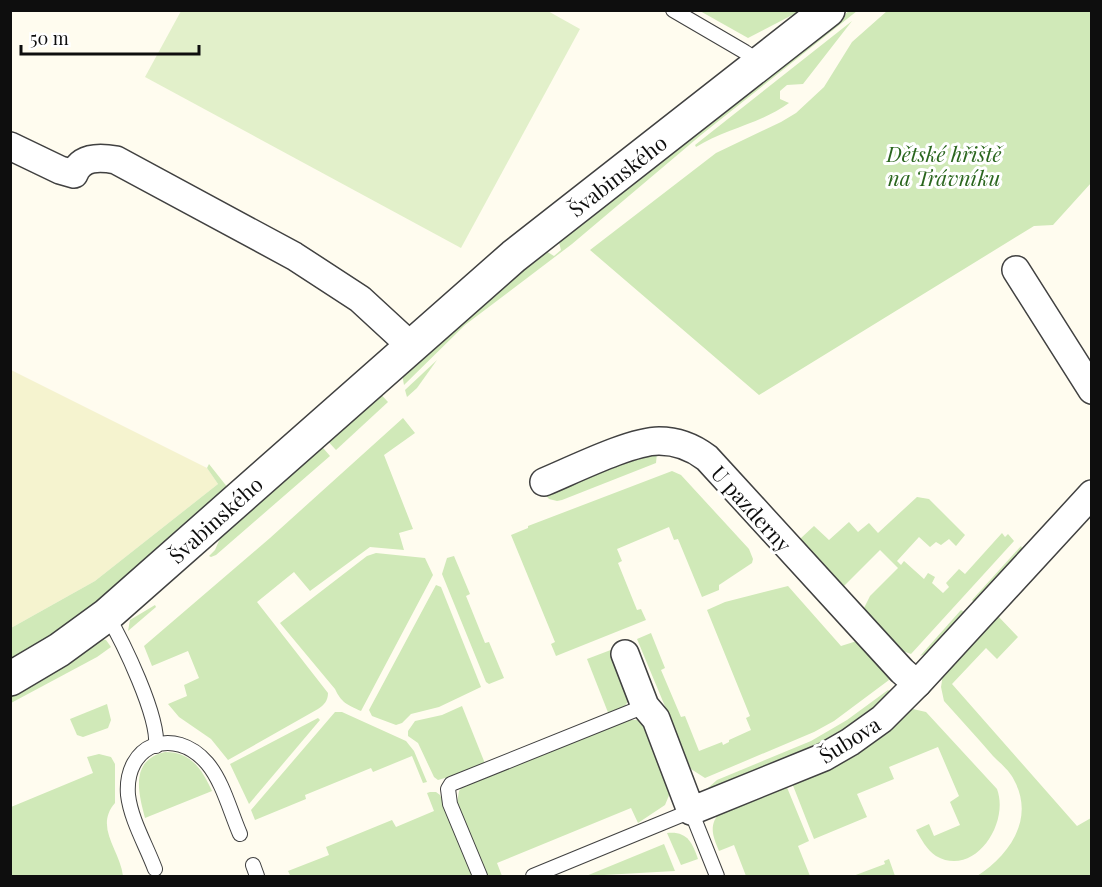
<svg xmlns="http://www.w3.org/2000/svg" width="1102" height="887" font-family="'Playfair Display',serif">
<rect width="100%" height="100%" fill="#fffcef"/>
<!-- farmland -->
<path fill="#f5f3cf" d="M11,370L207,468L218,484L95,581L11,628Z"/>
<!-- green -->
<g fill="#d0e9b8">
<path d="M700,11H800L748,38Z"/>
<path d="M849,11H857L701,135L572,244L465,325L404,385L401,369L541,248L554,256L561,250L557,235Z"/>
<path d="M1090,11L1092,12L1091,183L1053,225L1034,226L759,395L590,250L716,153L781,122L796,113L824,87L852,42L887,11Z"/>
<path d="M852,21L803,84L787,85L780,91V99L789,103C762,123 725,129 696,147L695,145Z"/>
<path d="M437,360L417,388L407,397L405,390Z"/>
<path d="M376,389L388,402L336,450L324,437Z"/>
<path d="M403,418L415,433L384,455L413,529L399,533L404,550L370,547L310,591L294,572L257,602L328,693C328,701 324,705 318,709L228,760L211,739L179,717L168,704L187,696L184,685L199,678L188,651L152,666L144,646L270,538Z"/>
<path d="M318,442L330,456L216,555L211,557L209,556L215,550L224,529Z"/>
<path d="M649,450L657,453L656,463L562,500L557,501L549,499L544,493Z"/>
<path d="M209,464L228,488L127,582L11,666V628L95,581L218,484L207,468Z"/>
<path d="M672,471L681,475L749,549L753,559L752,563L719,585V590L702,597L678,539L674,540L669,527L617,549L622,561L618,563L637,610L641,609L646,620L556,656L551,644L555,642L511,535L528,528V526Z"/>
<path d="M917,497L929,499L965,535L956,546L949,539L941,545L936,542L930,547L919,537L897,561L901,565L904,561L924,579L928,573L935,577L932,583L943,593L949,587L946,583L959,569L965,574L1002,533L1005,537L1008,534L1014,541L911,654L900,650L866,613L864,608L870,596L898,568L880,550L844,586L801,543V538L814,526L829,540L849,522L858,532L869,523L878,533Z"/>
<path d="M1021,546L1024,552L975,603L972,600Z"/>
<path d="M376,553L425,558L433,575L361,711C347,705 341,702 335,689L280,623L367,556Z"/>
<path d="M454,556L470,594L466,596L485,643L489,642L504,678L489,684L486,682L442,574L447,558Z"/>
<path d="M436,585L441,587L481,687L439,707L411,714L402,723L396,725L372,716L369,710Z"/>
<path d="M788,586L841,646L860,640L884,667L889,680L834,721L814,732L705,778L691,769L637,639L651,633L665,668L661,670L681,717L685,716L699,751L722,742L723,745L729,742V740L751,730L746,718L750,716L707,610L725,602Z"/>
<path d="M155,605L156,607L128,631L130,620Z"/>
<path d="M961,610L966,613L928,653L920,656Z"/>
<path d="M996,614L1018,637L997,659L986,648L952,684L1077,826L1091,818V876H977C1010,855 1035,818 1014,780C1010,771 1000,763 993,756C977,737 960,719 944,701L941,687L943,674Z"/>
<path d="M100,639L106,640L111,647L97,657L11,703L10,691Z"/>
<path d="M616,648L630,698L623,709L609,715L587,659Z"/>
<path d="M888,690L890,691C864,735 760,770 712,789L708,788L717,780L811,741L847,720Z"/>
<path d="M107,704L111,720L108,728L83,737L77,735L70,719Z"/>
<path d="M462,706L486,766L438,780L434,777L418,743L408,736V731L415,721L442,715Z"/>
<path d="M913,709L926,712L997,789C1010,824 974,878 936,856C927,850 921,839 916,830L929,824L934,836L960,825L950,802L959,796L938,747L889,767L894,779L857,794L867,817L814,839L792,783Z"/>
<path d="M335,712H342L406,741L414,751L427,782L423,783L412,756L373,772L371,768L305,795L306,799L255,820L251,810Z"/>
<path d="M318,718L320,720L249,804L230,764Z"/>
<path d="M630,720H637L646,723L670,793L665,805L638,823L631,808L497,863L502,876H488L484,873L457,803L459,791L463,786Z"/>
<path d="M165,752C192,752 202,770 212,791L145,818C138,792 130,760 165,752Z"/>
<path d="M99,754L111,757L115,764V803C94,827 120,850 123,876H11V807L93,773L87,757Z"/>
<path d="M786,785L809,841L798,846L810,876H746L734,845L719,851C712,835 709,825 720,812Z"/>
<path d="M430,792H436L440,795L474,876H288L290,875L288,871L329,855L326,847L392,820L396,827L434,811L427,793Z"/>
<path d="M667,833C687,831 692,842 698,859L681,865Z"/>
<path d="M664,844L675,871L586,876Z"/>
<path d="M889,859L895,876H853L885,864L884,861Z"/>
</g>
<!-- pitch -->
<path fill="#e2f0ca" d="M546,10L580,29L461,248L145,77L181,11Z"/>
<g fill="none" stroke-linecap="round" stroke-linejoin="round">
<defs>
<g id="service">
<path d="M673,10L745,52L761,63"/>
<path d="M107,615C123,642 159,716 156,746"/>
<path d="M253,865L257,876"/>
<path d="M155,869C146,845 131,820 128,795C124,744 174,725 207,763C223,782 230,811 240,834"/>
<path d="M480,876L450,804L448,789L451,784L645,706"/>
<path d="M533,876L691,811L717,876"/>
</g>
<g id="minor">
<path d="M10,146L60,170L74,174C81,156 100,157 116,160L294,256L360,299L411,346"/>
<path d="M1016,270L1092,390"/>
<path d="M544,482C573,470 631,441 659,441C677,441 694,448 707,458L902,671L917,684"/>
<path d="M625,654L645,706L656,719L691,811L824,757L850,742L882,719L917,684L1092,494"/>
</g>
<path id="tertiary" d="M10,679L59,650L107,615L514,256L828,10"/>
</defs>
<!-- service casing -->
<use href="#service" stroke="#414141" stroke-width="16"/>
<!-- minor casing -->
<use href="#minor" stroke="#414141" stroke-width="30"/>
<!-- tertiary casing -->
<use href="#tertiary" stroke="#414141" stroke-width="36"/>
<!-- service -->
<use href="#service" stroke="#fff" stroke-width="14"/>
<!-- minor -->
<use href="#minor" stroke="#fff" stroke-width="27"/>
<!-- tertiary -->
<use href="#tertiary" stroke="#fff" stroke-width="33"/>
</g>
<g text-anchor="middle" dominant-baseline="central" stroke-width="6" stroke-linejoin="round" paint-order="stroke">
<!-- park labels -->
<g font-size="21" font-style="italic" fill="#2a661e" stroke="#fff">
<text x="944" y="153">Dětské hřiště<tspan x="944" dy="24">na Trávníku</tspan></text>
</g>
<!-- street labels -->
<g font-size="21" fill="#0e0e0e" stroke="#fff">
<text transform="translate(617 175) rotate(-38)">Švabinského</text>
<text transform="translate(752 508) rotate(48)">U pazderny</text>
<text transform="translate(215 519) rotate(-42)">Švabinského</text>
<text transform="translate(849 739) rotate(-32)">Šubova</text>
</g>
</g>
<!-- border -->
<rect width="1102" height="887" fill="none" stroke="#0e0e0e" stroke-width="24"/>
<!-- scale -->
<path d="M21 45v9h178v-9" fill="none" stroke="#0e0e0e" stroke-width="3"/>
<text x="30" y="45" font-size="18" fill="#0e0e0e" stroke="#ffffff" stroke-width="4.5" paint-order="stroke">50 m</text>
</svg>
